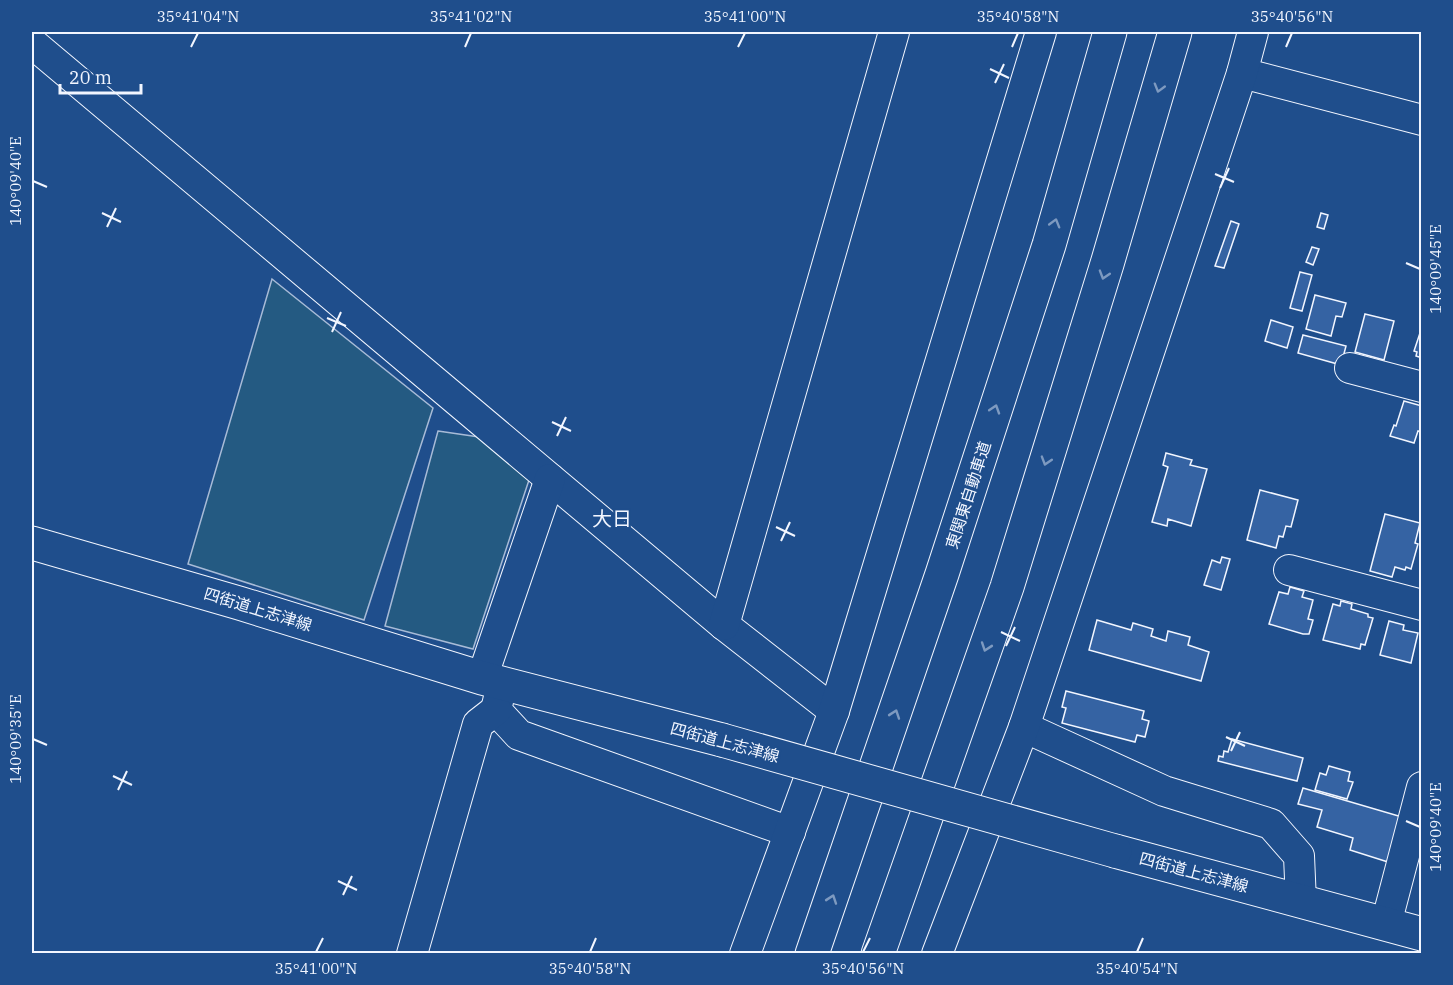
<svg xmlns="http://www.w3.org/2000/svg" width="1453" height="985" font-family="'IBM Plex Serif','Noto Sans JP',serif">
<rect width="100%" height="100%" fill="#1f4e8c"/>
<!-- green -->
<g fill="#245a82" stroke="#a8bbd7" stroke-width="1.5">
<path d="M272,279L433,408L364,620L188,564Z"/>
<path d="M438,431L486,438L530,477L473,649L385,626Z"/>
</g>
<!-- building -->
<g fill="#3563a3" stroke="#f2f6ff" stroke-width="1.5">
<path d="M1321,213L1328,215L1324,229L1317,227Z"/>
<path d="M1231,221L1239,224L1224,268L1215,266Z"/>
<path d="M1312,247L1319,249L1313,265L1306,262Z"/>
<path d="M1300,272L1312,275L1302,311L1290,308Z"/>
<path d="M1315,295L1346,303L1342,317L1336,316L1331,336L1306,329Z"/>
<path d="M1365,314L1394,321L1384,360L1355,352Z"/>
<path d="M1271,320L1293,327L1287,348L1265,341Z"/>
<path d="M1422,327V358L1416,356L1417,352L1414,351Z"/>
<path d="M1303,335L1346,346L1341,365L1298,353Z"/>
<path d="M1404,401L1422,406V432L1418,431L1414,443L1390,436L1394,425L1396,426Z"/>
<path d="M1166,453L1192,460L1190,465L1207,469L1191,526L1168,519L1167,526L1152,522L1168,467L1163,465Z"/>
<path d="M1260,490L1298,500L1291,527L1286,526L1283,537L1279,536L1276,548L1247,540Z"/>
<path d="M1385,514L1420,523L1415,543L1418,544L1411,569L1406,567L1405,570L1395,567L1392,577L1370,571Z"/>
<path d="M1222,557L1230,559L1221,590L1204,585L1212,560L1220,563Z"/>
<path d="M1290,587L1304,591L1302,597L1313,600L1308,619L1313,620L1309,634H1303L1269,624L1279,592L1288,594Z"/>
<path d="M1341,601L1352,604L1351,609L1368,614V617L1373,618L1365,645L1361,644L1360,649L1323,640L1333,604L1340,606Z"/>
<path d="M1097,620L1131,630L1133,623L1153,629L1151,636L1166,641L1168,631L1190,637L1188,645L1209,652L1201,681L1089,650Z"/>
<path d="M1389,621L1404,625L1403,630L1418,633L1411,663L1380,655Z"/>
<path d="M1066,691L1144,711L1142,719L1149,721L1145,737L1137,735L1135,742L1062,723L1066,708L1062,707Z"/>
<path d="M1232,739L1303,758L1297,781L1218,761L1219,756L1223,757L1224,751L1228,752Z"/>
<path d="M1329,766L1350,772L1348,781L1353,782L1347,799L1315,790L1320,773L1326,775Z"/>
<path d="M1303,788L1402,817L1388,862L1350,850L1353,838L1317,827L1322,810L1298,804Z"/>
</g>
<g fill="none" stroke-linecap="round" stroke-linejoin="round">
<defs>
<g id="minor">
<path d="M32,43L724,625L834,711"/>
<path d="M1242,73L1422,120"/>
<path d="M1350,368L1422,387"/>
<path d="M1289,570L1422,605"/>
<path d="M724,625L894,32"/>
<path d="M482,678L550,479"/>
<path d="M502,684L496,710L519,735L790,832"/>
<path d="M1024,727L1164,791L1271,824L1299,856L1301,902"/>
<path d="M1386,924L1422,787"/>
<path d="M412,954L478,724L496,710"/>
<path d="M745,954L834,711L1041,32"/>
<path d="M937,954L1024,727L1242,73L1253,32"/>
</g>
<g id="major">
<path d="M32,543L239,603L482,678L722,740"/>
<path d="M1115,851L1422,934"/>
</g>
<g id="highway">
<path d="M812,954L942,574L1049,245L1110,32"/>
<path d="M878,954L1007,587L1107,264L1175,32"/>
</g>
</defs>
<!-- minor casing -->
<use href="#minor" stroke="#f2f6ff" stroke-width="32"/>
<!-- major casing -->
<use href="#major" stroke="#f2f6ff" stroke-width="35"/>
<!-- highway casing -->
<use href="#highway" stroke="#f2f6ff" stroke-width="35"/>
<!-- minor -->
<use href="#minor" stroke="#1f4e8c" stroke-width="30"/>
<!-- major -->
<use href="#major" stroke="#1f4e8c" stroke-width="33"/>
<!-- highway -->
<use href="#highway" stroke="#1f4e8c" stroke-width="33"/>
<defs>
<path id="major-bridge" d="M722,740L1115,851"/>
</defs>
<!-- major-bridge casing -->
<use href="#major-bridge" stroke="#f2f6ff" stroke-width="35" stroke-linecap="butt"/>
<!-- major-bridge -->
<use href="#major-bridge" stroke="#1f4e8c" stroke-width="33"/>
</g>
<!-- one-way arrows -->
<defs><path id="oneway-chevron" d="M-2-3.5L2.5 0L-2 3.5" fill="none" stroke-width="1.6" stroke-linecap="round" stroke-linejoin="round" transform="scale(1.5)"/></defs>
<g stroke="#7e9ac0">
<use href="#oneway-chevron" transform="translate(1159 88) rotate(106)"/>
<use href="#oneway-chevron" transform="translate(1055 223) rotate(-74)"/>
<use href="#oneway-chevron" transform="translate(1104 275) rotate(107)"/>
<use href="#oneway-chevron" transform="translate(995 409) rotate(-72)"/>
<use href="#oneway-chevron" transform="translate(1046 461) rotate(107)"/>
<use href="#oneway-chevron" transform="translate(986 647) rotate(109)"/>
<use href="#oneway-chevron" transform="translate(895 714) rotate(-71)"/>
<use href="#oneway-chevron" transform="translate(832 899) rotate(-71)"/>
</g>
<!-- ticks -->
<path fill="none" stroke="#f2f6ff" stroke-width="2" d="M191,47L198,33M465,47L471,33M738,47L745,33M1012,47L1018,33M1286,47L1292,33M990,69L1009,78M995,83L1004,64M1215,174L1234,182M33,181L47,187M1220,188L1229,168M102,213L121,222M107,227L116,208M1406,263L1420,269M327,318L346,326M332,332L341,312M552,422L571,431M557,436L566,417M776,527L795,536M781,541L790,522M1001,632L1020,641M1006,646L1015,627M1226,737L1245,746M33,739L47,745M1231,751L1240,732M113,776L132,785M118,790L127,771M1406,821L1420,827M338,881L357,890M343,895L352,876M316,952L323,938M590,952L596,938M863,952L870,938M1137,952L1143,938"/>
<g text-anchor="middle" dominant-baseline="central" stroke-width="4.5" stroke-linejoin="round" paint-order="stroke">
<!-- street labels -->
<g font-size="16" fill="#f2f6ff" stroke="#1f4e8c">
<text transform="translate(968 495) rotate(-72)">東関東自動車道</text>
<text transform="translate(258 609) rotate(17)">四街道上志津線</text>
<text transform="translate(725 742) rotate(15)">四街道上志津線</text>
<text transform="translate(1194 872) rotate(15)">四街道上志津線</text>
</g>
<!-- quarter labels -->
<g font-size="20" fill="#f2f6ff" stroke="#1f4e8c">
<text x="612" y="518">大日</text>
</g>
</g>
<!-- border -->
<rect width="1453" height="985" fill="none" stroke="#1f4e8c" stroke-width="66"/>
<!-- scale -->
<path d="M60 84v9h81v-9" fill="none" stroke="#f2f6ff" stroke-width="3"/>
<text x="69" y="84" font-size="18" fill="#f2f6ff" stroke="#1f4e8c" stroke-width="4.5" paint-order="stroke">20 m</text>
<rect x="33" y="33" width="1387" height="919" fill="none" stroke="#f2f6ff" stroke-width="2"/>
<g font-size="15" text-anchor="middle" fill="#f2f6ff">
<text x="198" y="22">35°41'04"N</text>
<text x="471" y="22">35°41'02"N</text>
<text x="745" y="22">35°41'00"N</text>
<text x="1018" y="22">35°40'58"N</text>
<text x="1292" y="22">35°40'56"N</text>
<text transform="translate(16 181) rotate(-90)" y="5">140°09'40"E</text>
<text transform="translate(1436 269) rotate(-90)" y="5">140°09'45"E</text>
<text transform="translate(16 739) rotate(-90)" y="5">140°09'35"E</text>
<text transform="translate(1436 827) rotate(-90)" y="5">140°09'40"E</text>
<text x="316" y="974">35°41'00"N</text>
<text x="590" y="974">35°40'58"N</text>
<text x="863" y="974">35°40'56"N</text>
<text x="1137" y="974">35°40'54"N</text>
</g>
</svg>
